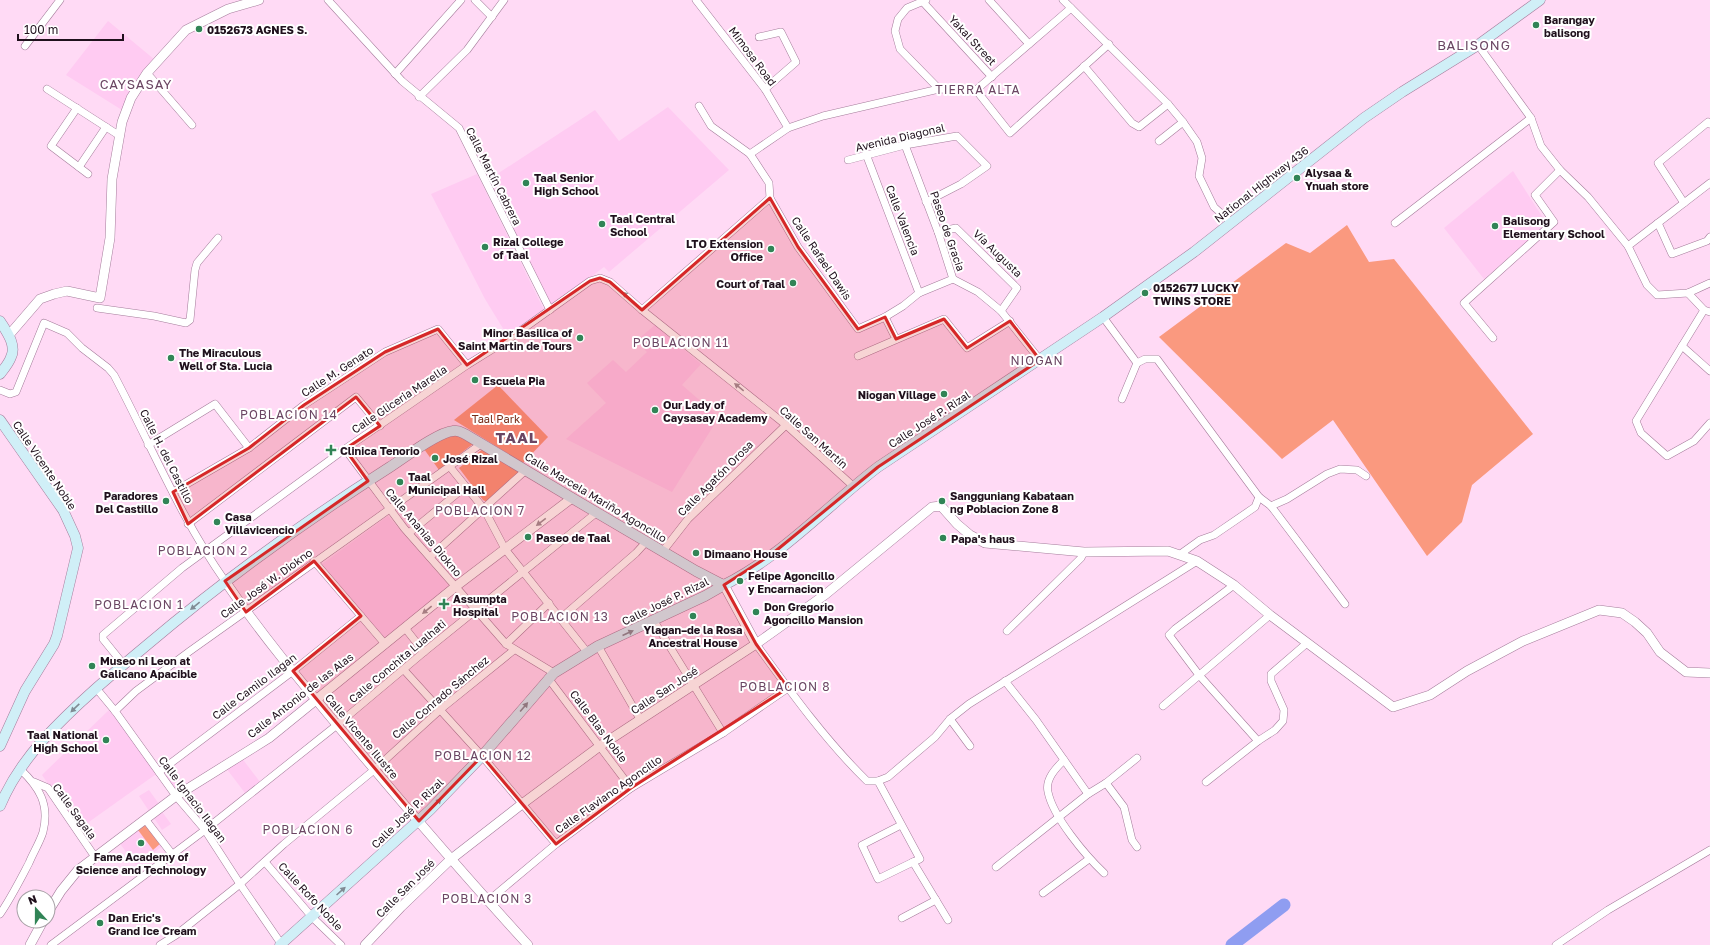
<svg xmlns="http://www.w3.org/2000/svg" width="1710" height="945" font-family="'Golos Text',sans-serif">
<rect width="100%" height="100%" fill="#ffdaf5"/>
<!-- built -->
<g fill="#ffcbf2">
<path d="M108,21L155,60L134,83L122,110L66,75Z"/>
<path d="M668,107L729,170L609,272L604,267L550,308L526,262L491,178L595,110L619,141Z"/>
<path d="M1513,171L1547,224L1484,279L1444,228Z"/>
<path d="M477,174L544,310L507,335L485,299L431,194Z"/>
<path d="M655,325L701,364L682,385L719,417L672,492L566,439L606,403L587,383L613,360L626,372L647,352L636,341Z"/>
<path d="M388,516L449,586L385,639L322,564Z"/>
<path d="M111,708L159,772L79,829L42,775Z"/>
<path d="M241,757L260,782L245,793L226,768Z"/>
<path d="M173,770L186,788L176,795L164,776Z"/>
<path d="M149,790L159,804L149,811L139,796Z"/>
<path d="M160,809L171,824L162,830L152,815Z"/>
<path d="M145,821L163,846L136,865L118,841Z"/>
</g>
<!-- green -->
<g fill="#fa997f">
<path d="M1347,225L1369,262L1394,259L1533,434L1472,485L1462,522L1427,556L1333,420L1282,459L1159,337L1286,243L1310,253Z"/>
<path d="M498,385L548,437L523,463L454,420Z"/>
<path d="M457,435L473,444L439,470L424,449L444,437Z"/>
<path d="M484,448L522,471L487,502L483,500L459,468Z"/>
<path d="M146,824L161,843L153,850L138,830Z"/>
</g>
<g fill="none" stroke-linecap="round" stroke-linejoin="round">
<!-- river -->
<path stroke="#8f9df1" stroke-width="13" d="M1232,945L1284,905"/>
<defs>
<g id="minor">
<path d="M328,0L402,81L459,128L550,310"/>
<path d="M475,0L492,17"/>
<path d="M696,0L765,89L788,128"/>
<path d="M926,0L907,8L898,19L895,31L900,49L939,89"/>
<path d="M989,0L1029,44"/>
<path d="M1063,0L1168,104L1183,122L1197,142L1202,158L1199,176L1214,207L1231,222"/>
<path d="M922,1L992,77"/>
<path d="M759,37L781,32L796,62L765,89"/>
<path d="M1478,45L1531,118L1541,146L1560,170L1588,197L1628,246L1647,285L1657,295L1688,293L1710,283"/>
<path d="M25,46L60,0"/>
<path d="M1084,66L1132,123L1139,127L1168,104"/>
<path d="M147,73L192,125"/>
<path d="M395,74L461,0"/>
<path d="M47,89L120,136"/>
<path d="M976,90L1010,133L1109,44"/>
<path d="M419,97L467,50L504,0"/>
<path d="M699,106L711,126L750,154L769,183L770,198L798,247L858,329L885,317L903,306L919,293L953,279"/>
<path d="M77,108L51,146L88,174"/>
<path d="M1159,141L1183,122"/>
<path d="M905,145L938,232L953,279L978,292L1001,311L1040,360"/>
<path d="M750,154L788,128L823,116L939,89L976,90L1071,8"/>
<path d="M866,154L919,293"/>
<path d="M848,160L905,145L957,136L987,166L961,184L926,202"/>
<path d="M79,167L106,127"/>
<path d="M1684,203L1658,163L1708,122L1710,124"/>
<path d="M1395,223L1531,118"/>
<path d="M1658,223L1672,254L1707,241L1710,237"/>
<path d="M938,232L956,228L1017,288L1001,311"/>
<path d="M1628,246L1710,183"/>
<path d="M1688,293L1704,310L1710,312"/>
<path d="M97,308L154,316L186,323L190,320L195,270L197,263L218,238"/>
<path d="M642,310L770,198"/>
<path d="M1704,310L1636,421L1641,433L1667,456L1694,441L1710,423"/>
<path d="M885,317L896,339"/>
<path d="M1103,317L1137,363L1122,399"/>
<path d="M1493,338L1464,303L1554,222L1535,195L1560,170"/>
<path d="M1682,346L1710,371"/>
<path d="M858,356L944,319L967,348L1010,321"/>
<path d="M1137,363L1145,359H1157L1259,497L1271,506L1345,604"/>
<path d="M0,390L10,394L16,392L44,323L67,333L82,348L108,368L114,375C151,445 180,517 225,581"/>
<path d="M148,445L215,404L249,448"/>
<path d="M345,449L404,528L506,644L554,673"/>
<path d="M450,467L484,509L505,549L587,652"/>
<path d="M173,492L249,448L304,405L385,352L438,329L467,365"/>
<path d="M1271,506L1287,499L1327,474L1340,469L1357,470L1366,476"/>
<path d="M188,524L356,397L380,426"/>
<path d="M409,533L465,487"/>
<path d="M663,551L688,519L786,425"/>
<path d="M1179,555L1200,540L1214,535L1255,507L1259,497"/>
<path d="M430,557L526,470"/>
<path d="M314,561L385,644"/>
<path d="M1234,585L1175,629L1169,635L1199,675L1258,741"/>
<path d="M561,618L636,553L646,542"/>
<path d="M654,621L723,733"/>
<path d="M405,628L424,652"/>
<path d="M1007,631L1081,558L1084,552"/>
<path d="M506,644L549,603"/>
<path d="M756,644C790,691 825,740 867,781H878L888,777L935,737L950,719L969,704L1197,561"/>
<path d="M598,646L640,719"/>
<path d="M124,665L103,639V635L182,568L345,449L467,365L509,339L590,281L600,278L610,282L642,310L786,425L853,486"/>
<path d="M404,670L482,756L556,844"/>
<path d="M548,678L631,788"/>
<path d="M1005,681L1036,720L1088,794"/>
<path d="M96,688L115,711L176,796L205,830L240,884L282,945"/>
<path d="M1163,706L1270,615"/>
<path d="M115,711L136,691L190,651L481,444"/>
<path d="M950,719L970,746"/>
<path d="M1064,760C1056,768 1045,779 1048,792C1053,817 1086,856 1104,873"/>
<path d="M159,772L293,671L361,616"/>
<path d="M878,781L920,859L913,862L948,920"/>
<path d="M34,782L48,788L95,857"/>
<path d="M1206,782L1258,741L1275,730L1283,721L1284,710L1271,681V674L1307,643"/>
<path d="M1106,783L1124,807L1132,840L1137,847"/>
<path d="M145,819L172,854"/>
<path d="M901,825L862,845L878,879L913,862"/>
<path d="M265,862L312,917L341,945"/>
<path d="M996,867L1088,794L1106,783L1137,758"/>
<path d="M1043,893L1089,859"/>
<path d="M488,901L556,844L631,788L723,733L788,688"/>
<path d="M0,914C11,898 20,880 29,863C33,853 40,842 43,832C50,804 39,787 20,769"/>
<path d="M902,918L936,900"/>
<path d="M51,945L205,830L337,725L424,652L596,513"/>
<path d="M160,945L176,935L240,884L284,844L374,770L441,709L514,650"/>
<path d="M1556,945L1608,910L1710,850"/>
</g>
<g id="tertiary">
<path d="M9,335L40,299L54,294L67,291L100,298L110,238L112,179L122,122L131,98L147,73L186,30L228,9L259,0"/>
<path d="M225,581C261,634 302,683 343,732C403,804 464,875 528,945"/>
<path d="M724,585L756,644"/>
<path d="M48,912L61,891L78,870L176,796L269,738L455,587L572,498"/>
<path d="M30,945L43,921"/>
<path d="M365,945L401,907L450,860L522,804L600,746L756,644L826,594L932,507L941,506L957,524L970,535L985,543L1084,552L1168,551L1197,561L1234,585L1270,615L1393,707L1430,695L1467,671L1523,641L1599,610L1622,613L1635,622L1647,633L1660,652L1686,672L1710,673"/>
</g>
<g id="secondary">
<path d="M0,321C6,331 17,345 11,357C9,363 4,369 0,374"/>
<path d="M0,420L63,510L75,536L78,548L57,636L54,644L25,691L0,746"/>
<path d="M0,806C10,782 26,759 43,740C75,705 111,675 147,645C224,580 305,521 390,467C404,458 438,432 453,431C458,430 461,432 465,434L572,498L696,571L721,584"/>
<path d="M280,945L430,810L482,756L554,673L598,646L705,596L719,588L721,584L724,585C782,556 827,506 878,467L1103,317L1194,252L1364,118L1402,92L1478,45L1540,0"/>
</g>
</defs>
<!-- minor casing -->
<use href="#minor" stroke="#a57c9b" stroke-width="8"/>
<!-- tertiary casing -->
<use href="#tertiary" stroke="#a57c9b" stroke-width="10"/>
<!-- secondary casing -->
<use href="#secondary" stroke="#a57c9b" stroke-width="11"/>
<!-- minor -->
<use href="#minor" stroke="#fff" stroke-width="7"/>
<!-- tertiary -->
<use href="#tertiary" stroke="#fff" stroke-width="9"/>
<!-- secondary -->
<use href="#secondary" stroke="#d0eff7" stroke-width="10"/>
</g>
<!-- one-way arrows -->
<defs><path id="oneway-solid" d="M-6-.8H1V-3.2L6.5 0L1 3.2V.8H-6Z"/></defs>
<g fill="#9a9399">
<use href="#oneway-solid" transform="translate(627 296) rotate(-138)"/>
<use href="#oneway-solid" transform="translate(739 387) rotate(-141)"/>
<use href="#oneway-solid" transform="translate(541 522) rotate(143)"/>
<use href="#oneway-solid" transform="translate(427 610) rotate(141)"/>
</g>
<g fill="#808b94">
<use href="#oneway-solid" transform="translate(195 606) rotate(141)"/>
<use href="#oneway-solid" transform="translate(628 633) rotate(-24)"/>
<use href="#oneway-solid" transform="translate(524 707) rotate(-50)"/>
<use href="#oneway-solid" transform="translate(75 708) rotate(136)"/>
<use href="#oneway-solid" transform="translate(437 803) rotate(-46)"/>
<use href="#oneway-solid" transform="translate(341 891) rotate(-42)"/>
</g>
<!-- marked area -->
<path fill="#d62828" fill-opacity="0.2" stroke="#d62828" stroke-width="3" stroke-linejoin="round" d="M770,198L798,247L858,329L885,317L896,339L944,319L967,348L1010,321L1040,360L878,467L772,554L724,585L756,644L788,688L631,788L556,844L482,756L419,821L293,671L361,616L314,561L246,612L225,581L368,481L345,449L380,426L356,397L188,524L173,492L249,448L304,405L385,352L438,329L467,365L590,281L600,278L610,282L642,310Z"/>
<!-- markers -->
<g fill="#318456" stroke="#fff" stroke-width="1.5">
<circle cx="1536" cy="25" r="4"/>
<circle cx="199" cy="29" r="4"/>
<circle cx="1297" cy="178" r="4"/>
<circle cx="526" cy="183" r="4"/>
<circle cx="602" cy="224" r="4"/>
<circle cx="1495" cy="226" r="4"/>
<circle cx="485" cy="247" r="4"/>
<circle cx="771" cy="249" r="4"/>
<circle cx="793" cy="283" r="4"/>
<circle cx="1145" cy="293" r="4"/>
<circle cx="580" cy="338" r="4"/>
<circle cx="171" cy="358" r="4"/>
<circle cx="475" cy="380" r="4"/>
<circle cx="944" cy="394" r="4"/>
<circle cx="655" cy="410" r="4"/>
<path d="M329 444h4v4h4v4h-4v4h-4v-4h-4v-4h4z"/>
<circle cx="435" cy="458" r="4"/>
<circle cx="400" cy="482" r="4"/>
<circle cx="166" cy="501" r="4"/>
<circle cx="942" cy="501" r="4"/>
<circle cx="217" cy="522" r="4"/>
<circle cx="528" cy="537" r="4"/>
<circle cx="943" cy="538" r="4"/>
<circle cx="696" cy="553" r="4"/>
<circle cx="740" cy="581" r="4"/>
<path d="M442 598h4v4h4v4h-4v4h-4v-4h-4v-4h4z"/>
<circle cx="756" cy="612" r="4"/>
<circle cx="693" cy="616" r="4"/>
<circle cx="92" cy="666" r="4"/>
<circle cx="106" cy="740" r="4"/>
<circle cx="141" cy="843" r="4"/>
<circle cx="100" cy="923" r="4"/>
</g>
<g text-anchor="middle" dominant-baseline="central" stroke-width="4" stroke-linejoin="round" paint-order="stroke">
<!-- poi labels -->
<g font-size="11" font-weight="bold" fill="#1f101c" stroke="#fff" text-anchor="start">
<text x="1544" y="19">Barangay<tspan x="1544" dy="13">balisong</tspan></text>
<text x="207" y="29">0152673 AGNES S.</text>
<text x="1305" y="172">Alysaa &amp;<tspan x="1305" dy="13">Ynuah store</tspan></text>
<text x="534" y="177">Taal Senior<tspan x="534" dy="13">High School</tspan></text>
<text x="610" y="218">Taal Central<tspan x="610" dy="13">School</tspan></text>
<text x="1503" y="220">Balisong<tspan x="1503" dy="13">Elementary School</tspan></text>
<text x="493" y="241">Rizal College<tspan x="493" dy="13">of Taal</tspan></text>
<text x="763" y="243" text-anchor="end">LTO Extension<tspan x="763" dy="13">Office</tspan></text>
<text x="785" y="283" text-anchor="end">Court of Taal</text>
<text x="1153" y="287">0152677 LUCKY<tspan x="1153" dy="13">TWINS STORE</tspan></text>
<text x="572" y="332" text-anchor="end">Minor Basilica of<tspan x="572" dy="13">Saint Martin de Tours</tspan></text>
<text x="179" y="352">The Miraculous<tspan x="179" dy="13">Well of Sta. Lucia</tspan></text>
<text x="483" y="380">Escuela Pia</text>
<text x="936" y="394" text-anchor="end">Niogan Village</text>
<text x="663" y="404">Our Lady of<tspan x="663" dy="13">Caysasay Academy</tspan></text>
<text x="340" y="450">Clinica Tenorio</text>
<text x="443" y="458">José Rizal</text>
<text x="408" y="476">Taal<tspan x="408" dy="13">Municipal Hall</tspan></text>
<text x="158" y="495" text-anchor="end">Paradores<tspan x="158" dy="13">Del Castillo</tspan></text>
<text x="950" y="495">Sangguniang Kabataan<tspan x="950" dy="13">ng Poblacion Zone 8</tspan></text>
<text x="225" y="516">Casa<tspan x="225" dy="13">Villavicencio</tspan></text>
<text x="536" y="537">Paseo de Taal</text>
<text x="951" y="538">Papa's haus</text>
<text x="704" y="553">Dimaano House</text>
<text x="748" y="575">Felipe Agoncillo<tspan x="748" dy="13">y Encarnacion</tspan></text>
<text x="453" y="598">Assumpta<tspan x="453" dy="13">Hospital</tspan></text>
<text x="764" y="606">Don Gregorio<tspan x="764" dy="13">Agoncillo Mansion</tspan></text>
<text x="693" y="629" text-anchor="middle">Ylagan–de la Rosa<tspan x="693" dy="13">Ancestral House</tspan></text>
<text x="100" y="660">Museo ni Leon at<tspan x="100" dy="13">Galicano Apacible</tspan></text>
<text x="98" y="734" text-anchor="end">Taal National<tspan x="98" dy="13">High School</tspan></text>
<text x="141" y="856" text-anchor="middle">Fame Academy of<tspan x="141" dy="13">Science and Technology</tspan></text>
<text x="108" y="917">Dan Eric's<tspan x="108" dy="13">Grand Ice Cream</tspan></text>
</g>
<!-- street labels -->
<g font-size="11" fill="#1f101c" stroke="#fff">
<text transform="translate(973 40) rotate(47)">Yakal Street</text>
<text transform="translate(753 56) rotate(53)">Mimosa Road</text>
<text transform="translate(900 137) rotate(-13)">Avenida Diagonal</text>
<text transform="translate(494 176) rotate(63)">Calle Martín Cabrera</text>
<text transform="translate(1261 184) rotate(-38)">National Highway 436</text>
<text transform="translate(903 220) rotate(69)">Calle Valencia</text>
<text transform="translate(948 231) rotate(71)">Paseo de Gracia</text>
<text transform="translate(998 253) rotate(44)">Vía Augusta</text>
<text transform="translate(822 258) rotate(56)">Calle Rafael Dawis</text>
<text transform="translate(337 371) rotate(-33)">Calle M. Genato</text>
<text transform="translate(399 399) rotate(-34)">Calle Gliceria Marella</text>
<text transform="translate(929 419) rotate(-33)">Calle José P. Rizal</text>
<text transform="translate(814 437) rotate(42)">Calle San Martín</text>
<text transform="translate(167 456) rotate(63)">Calle H. del Castillo</text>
<text transform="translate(45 465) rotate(56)">Calle Vicente Noble</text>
<text transform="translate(715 478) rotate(-45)">Calle Agatón Orosa</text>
<text transform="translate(596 497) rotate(31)">Calle Marcela Mariño Agoncillo</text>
<text transform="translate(424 532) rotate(50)">Calle Ananias Diokno</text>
<text transform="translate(266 583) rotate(-36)">Calle José W. Diokno</text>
<text transform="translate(665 601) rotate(-26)">Calle José P. Rizal</text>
<text transform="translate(397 661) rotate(-40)">Calle Conchita Lualhati</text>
<text transform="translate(254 686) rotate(-37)">Calle Camilo Ilagan</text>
<text transform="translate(664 690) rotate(-33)">Calle San José</text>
<text transform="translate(300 695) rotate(-38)">Calle Antonio de las Alas</text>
<text transform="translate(440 697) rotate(-40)">Calle Conrado Sánchez</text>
<text transform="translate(599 726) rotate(53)">Calle Blas Noble</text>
<text transform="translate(362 736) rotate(50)">Calle Vicente Ilustre</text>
<text transform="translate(608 794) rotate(-35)">Calle Flaviano Agoncillo</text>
<text transform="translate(193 799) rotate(53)">Calle Ignacio Ilagan</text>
<text transform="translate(75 811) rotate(54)">Calle Sagala</text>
<text transform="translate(407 813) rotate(-44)">Calle José P. Rizal</text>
<text transform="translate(405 888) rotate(-45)">Calle San José</text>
<text transform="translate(311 896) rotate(47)">Calle Rofo Noble</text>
</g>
<!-- park labels -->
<g font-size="11" fill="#762b17" stroke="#fff">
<text x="496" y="418">Taal Park</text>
</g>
<!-- neighbourhood labels -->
<g font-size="12" letter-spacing="1" fill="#6b4663" stroke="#fff">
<text x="978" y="89">TIERRA ALTA</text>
<text x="681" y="342">POBLACION 11</text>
<text x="1037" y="360">NIOGAN</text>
<text x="289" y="414">POBLACION 14</text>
<text x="480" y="510">POBLACION 7</text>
<text x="203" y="550">POBLACION 2</text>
<text x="139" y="604">POBLACION 1</text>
<text x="560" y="616">POBLACION 13</text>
<text x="785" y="686">POBLACION 8</text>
<text x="483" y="755">POBLACION 12</text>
<text x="308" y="829">POBLACION 6</text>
<text x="487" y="898">POBLACION 3</text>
</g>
<!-- quarter labels -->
<g font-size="13" letter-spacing="1" fill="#6b4663" stroke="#fff">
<text x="1474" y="45">BALISONG</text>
<text x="136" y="84">CAYSASAY</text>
</g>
<!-- district labels -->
<g font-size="15" font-weight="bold" letter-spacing="1" fill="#6b4663" stroke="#fff">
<text x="517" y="437">TAAL</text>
</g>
</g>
<!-- north arrow -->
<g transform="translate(36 909) rotate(339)"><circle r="19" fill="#ffffff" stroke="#a59fa4"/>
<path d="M0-3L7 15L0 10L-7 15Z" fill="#318456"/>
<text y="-6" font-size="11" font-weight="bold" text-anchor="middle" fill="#1f101c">N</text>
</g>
<!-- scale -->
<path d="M18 34v6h105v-6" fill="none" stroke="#1f101c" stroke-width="2"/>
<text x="24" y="34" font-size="12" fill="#1f101c" stroke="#ffffff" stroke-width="3" paint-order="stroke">100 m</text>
</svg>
